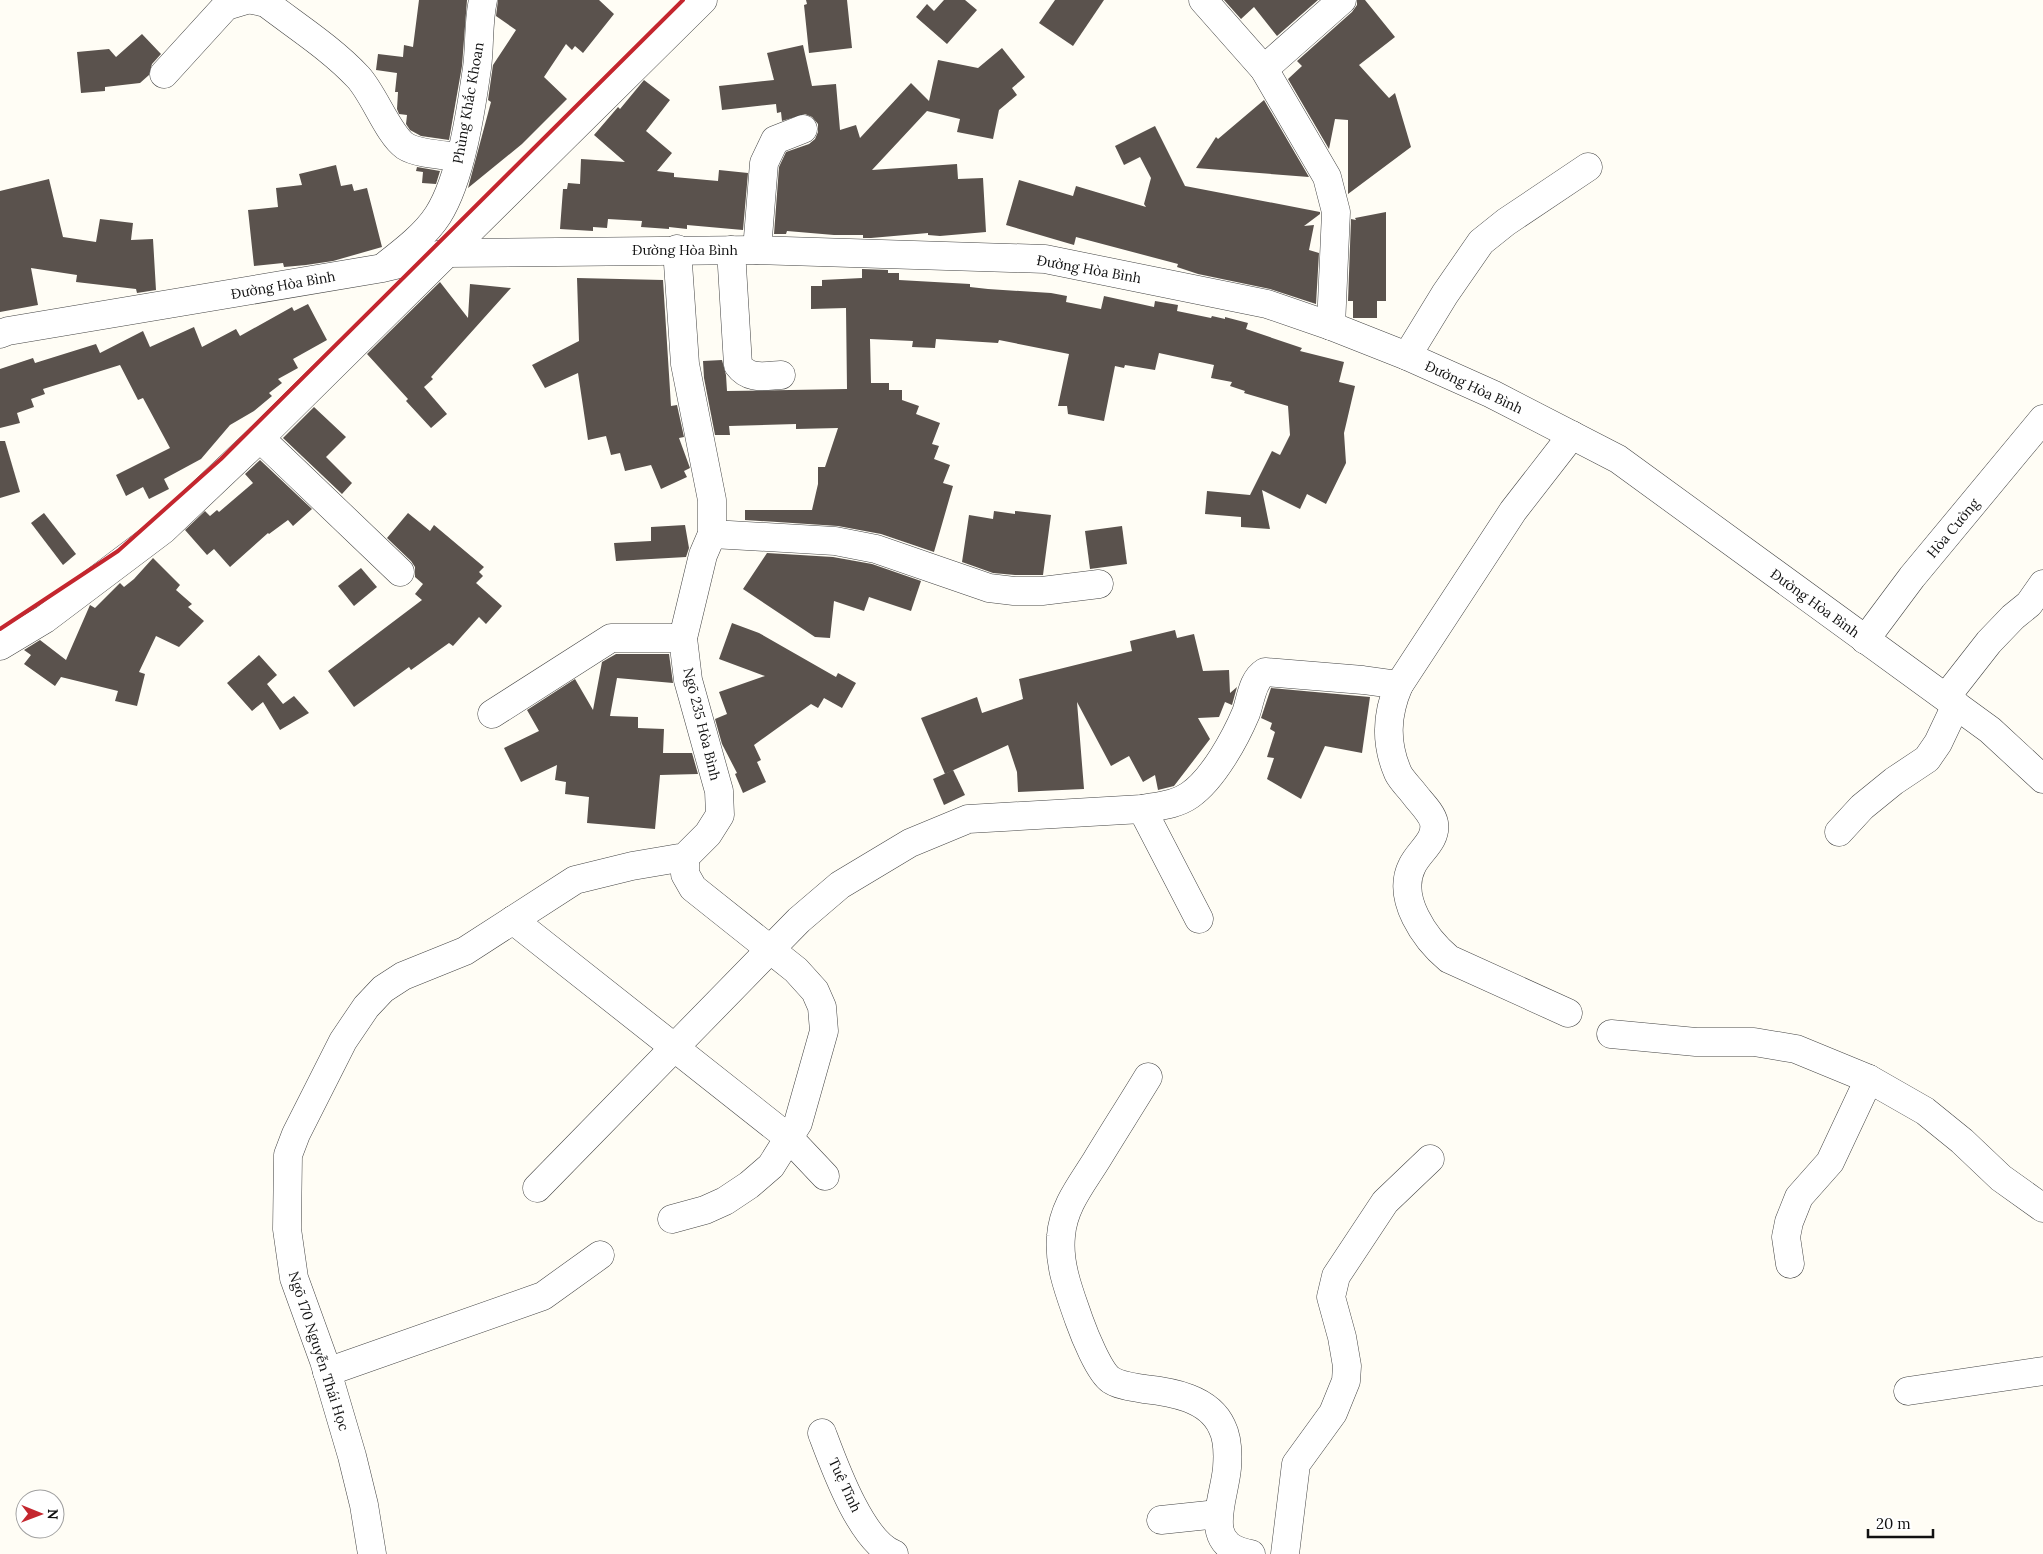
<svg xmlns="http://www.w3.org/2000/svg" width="2043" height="1554" font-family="Lora,serif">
<rect width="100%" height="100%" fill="#fffdf5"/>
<!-- building -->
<g fill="#5a524d">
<path d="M419,0H467L462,66L449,140L421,136L410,130L406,124L407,115L399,114L397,109L398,92H395L397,73L376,70L378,54L403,57L404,45L413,47Z"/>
<path d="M498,0H599L614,14L583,53L575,46L572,50L566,44L544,77L567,99L522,144L468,188L491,102L488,100L493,65L516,30L496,16Z"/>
<path d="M806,0H847L852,48L809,53L804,5L807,4Z"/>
<path d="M944,0H965L977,10L947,44L916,17L927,4L934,11Z"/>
<path d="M1055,0H1104L1073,46L1039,23Z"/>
<path d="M1224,0H1318L1277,36L1254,7L1241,19Z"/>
<path d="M1357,0H1365L1395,37L1359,65L1389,98L1395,93L1411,147L1348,194V120L1335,119L1329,149L1288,79L1302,66L1297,61L1352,12L1357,5Z"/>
<path d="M142,34L161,54L152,64L149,75L140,83L105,87V91L81,93L77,52L109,49L116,57Z"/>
<path d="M803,45L812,86L836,84L840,130L856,125L860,138L911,83L929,101L938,60L978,68L1002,48L1025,77L1012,88L1017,95L999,110L993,139L957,132L960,119L927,111L872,170L957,164L958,179L983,178L986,232L940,236L928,235V233L871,238H863V235H834L787,231L786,234H774L779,167L786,152L809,144L815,139L818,132V124L812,117L805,114L782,121L781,112L777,113L776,104L722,110L719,86L774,80L767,53Z"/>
<path d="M644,80L670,100L646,131L672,153L657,171L674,173V177L718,181L719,170L748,173L743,230L687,225V229L669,227V229L641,227L642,221L608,219L607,228L593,227V231L560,229L563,189H567L568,183L580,184L581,159L625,162L594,135L618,107L620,109Z"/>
<path d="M1264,100L1309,177L1196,168L1216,137L1218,139Z"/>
<path d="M1155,126L1185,186L1320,212V214L1304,226L1314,225L1309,250L1319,253L1316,304L1270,289L1198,274L1177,267L1178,264L1076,237L1074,245L1006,225L1019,180L1073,196L1076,186L1146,207L1144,204L1151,178L1140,157L1124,165L1115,146Z"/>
<path d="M336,165L341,186L352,184L354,191L367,188L382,247L333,261L306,265L284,267L283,263L254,266L248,210L278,207L276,188L302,185L299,174Z"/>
<path d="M417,167L440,171L436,184L422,183L423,172L416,171Z"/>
<path d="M49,179L63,237L96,242L100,219L133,223L131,240L153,239L156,290L137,293L136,289L76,282L77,275L31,268L38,305L0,312V191Z"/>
<path d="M1386,212V301H1377V318H1353V301H1348L1351,219L1356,220L1355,218Z"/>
<path d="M862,269L888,270V273H899V280L970,284V287L988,289L1051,293L1067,296L1066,302L1101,309L1104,296L1154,307L1155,301L1178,305L1177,311L1211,318L1212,316L1225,319V317L1248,323L1246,329L1302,348L1300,351L1344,362L1339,382L1355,386L1344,433L1346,463L1326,504L1307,494L1300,509L1262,490L1270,529L1241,527V517L1205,514L1207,491L1250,495L1272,451L1280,455L1290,435L1288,406L1244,393L1245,391L1230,386L1232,382L1211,378L1214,365L1159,353L1155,370L1125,365L1124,368L1115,366L1104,421L1068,414L1067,406H1058L1069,354L999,340L998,343L936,339L935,348L912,347L913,341L870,339L871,383H889V390H902V400L919,406L916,414L940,423L932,444L939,446L934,459L950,465L943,483L953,486L934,552L881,534L838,526L745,520V510H812L818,484V467H825L838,428L796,429V424L729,426L730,435H715L704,378L703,361L722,360L726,375L727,391L847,389L846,308L811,309V286H822V280L862,278Z"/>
<path d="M577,278L663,280L671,406L677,405L684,437L679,438L690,468L684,471L687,477L661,489L651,465L625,471L620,453L611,455L606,436L588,440L578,373L545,388L532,365L579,341Z"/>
<path d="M440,282L468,318L470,284L511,288L431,377L433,379L424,387L447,414L431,428L406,401L408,399L367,354Z"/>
<path d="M308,304L327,340L293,359L298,368L278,379L282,383L269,393L272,396L254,411L230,425L201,459L164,479L169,489L149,499L143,487L126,496L116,475L170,448L143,398L138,400L120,365L43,389L45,394L31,399L34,407L17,413L20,423L0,428V369L33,358L35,363L96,344L100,353L143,331L150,347L194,327L202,347L236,329L240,336L292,307L294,311Z"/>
<path d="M314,407L346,437L326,457L352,483L342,494L283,438Z"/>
<path d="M0,441H5L20,492L0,498Z"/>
<path d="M260,460L312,509L293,526L288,520L269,534L268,533L230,567L214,549L207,555L185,530L205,511L210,516L217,510L219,512L253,483L245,474Z"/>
<path d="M994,511L1015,514V511L1051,515L1043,575H1015L993,573L962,562L969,515L993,519Z"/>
<path d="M44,513L76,554L63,565L31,523Z"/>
<path d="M408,513L430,531L434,525L484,567L479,572L483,576L476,583L502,606L486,624L479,617L453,646L449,643L411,670L409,667L354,707L328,671L422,600L415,594L423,584L415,577V567L411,561L387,538Z"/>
<path d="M685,525L689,548L686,557L616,561L614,543L651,541V527Z"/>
<path d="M1122,526L1127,564L1090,569L1085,531Z"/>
<path d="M767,553L833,557L872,564L921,581L911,611L869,597L864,611L834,601L830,638L815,637L743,589Z"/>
<path d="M153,558L180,585L176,590L192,604L188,607L204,621L179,647L156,636L139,672L145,674L137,706L115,701L118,691L61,677L55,686L24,664L31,655L24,650L40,640L66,660L90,605L95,608L120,583L124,587L134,579Z"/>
<path d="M361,568L377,587L354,606L338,586Z"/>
<path d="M732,623L759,633L836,677L838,673L856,683L842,708L824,698L818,708L811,704L754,745L761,760L757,762L766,782L743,793L735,774L737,773L722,744L715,719L727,714L719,692L765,676L719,659Z"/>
<path d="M1175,630L1177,638L1194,634L1203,671L1229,670L1230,693L1237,687L1232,705L1225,702L1219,717L1198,718L1210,739L1174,786L1158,790L1155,775L1143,782L1129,756L1111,766L1077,702L1084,789L1018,792L1017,772L1008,745L945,774L921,718L977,697L982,713L1023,699L1019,679L1132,651L1130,641Z"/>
<path d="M616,654H669L673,683L617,678L610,716L638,717V728L664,729L663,753H692L698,774L660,775L655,829L587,823L589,797L565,794L566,782L555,780L557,765L521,782L504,748L539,731L527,710L575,679L593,710L602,662Z"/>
<path d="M259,655L277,675L267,684L283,704L294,696L309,713L280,730L263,702L252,711L227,683Z"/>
<path d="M1271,688L1370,697L1362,753L1325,746L1301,799L1267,779L1274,758L1267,757L1275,732L1270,729L1272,723L1261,718Z"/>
<path d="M953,770L965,795L944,805L933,779Z"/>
</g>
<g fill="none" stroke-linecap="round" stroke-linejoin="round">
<defs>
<g id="minor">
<path d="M253,0L266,3C296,26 332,49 358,77C374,94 388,134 405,146C417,154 445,155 460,157"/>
<path d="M1203,0L1264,69L1327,177L1336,212L1331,326"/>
<path d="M1264,69L1342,0"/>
<path d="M164,74L226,6L246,0"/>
<path d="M731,250L738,365C749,380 764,376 781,375"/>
<path d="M757,250L764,163L775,140L803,129"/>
<path d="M386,265C404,251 426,234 438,215C461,179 471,110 477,68C480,46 478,22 483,0"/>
<path d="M0,334L8,331L383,268L446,253L757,250L1045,259L1267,304L1331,326L1407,356L1492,394L1618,459L1990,730L2043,779"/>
<path d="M1407,356L1445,294L1481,242L1506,222L1588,167"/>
<path d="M260,438L400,572"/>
<path d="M712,534L835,541L876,549L989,588L1014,591H1042L1099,584"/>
<path d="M1865,640L1912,577L2043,419"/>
<path d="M0,646L45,619L163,530L260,438L703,0"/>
<path d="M1946,697L1989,642L2013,617L2029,604L2043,584"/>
<path d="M492,714L611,638H683"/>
<path d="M1142,809L1199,919"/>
<path d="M1839,832L1862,807L1894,781L1927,759L1938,743L1956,705"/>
<path d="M513,920L790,1139L825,1176"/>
<path d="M1568,1013L1449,959C1425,939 1396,898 1412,866C1419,851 1437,841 1434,823C1432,813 1421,803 1415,795C1410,788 1402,781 1398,773C1385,743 1386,715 1399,685L1513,511L1572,435"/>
<path d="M1611,1034L1696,1042H1754L1796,1049L1869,1079L1925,1111L1962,1141L2001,1178L2043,1208"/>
<path d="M1148,1077C1131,1105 1113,1133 1096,1161C1081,1185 1063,1207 1061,1236C1058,1265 1070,1294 1079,1320C1084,1334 1099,1372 1111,1380C1120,1386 1134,1387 1144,1389C1172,1392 1209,1398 1222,1427C1228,1439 1228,1455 1227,1468C1224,1502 1200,1546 1251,1554"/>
<path d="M537,1188L799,920L840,885L910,843L968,819L1142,809C1158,806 1176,805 1190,795C1213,779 1235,739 1246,713C1251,699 1252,680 1265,672L1363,680L1399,685"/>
<path d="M672,1219L705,1210L725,1201L749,1185L771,1166L798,1123L824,1031L822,1007L815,991L796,970L693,888L685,874V857"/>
<path d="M1790,1264L1786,1237L1789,1222L1799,1197L1830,1162L1869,1079"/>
<path d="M327,1372L543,1296L600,1255"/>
<path d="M1908,1391L2043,1371"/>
<path d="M822,1433C834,1465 861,1541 894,1554"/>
<path d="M1161,1520L1218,1514"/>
<path d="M372,1554L364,1505L352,1456L324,1361L294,1278L287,1229L288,1155L296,1134L343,1041L366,1007L383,989L403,976L465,951L575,880L632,866L685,857L708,834L720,815L719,791L688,680L683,638L703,555L712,534V500L685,364L677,249"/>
<path d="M1285,1554L1296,1464L1333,1413L1346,1381L1347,1366L1342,1337L1331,1297L1336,1276L1385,1202L1430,1159"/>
</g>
</defs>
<!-- minor casing -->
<use href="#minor" stroke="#444" stroke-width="29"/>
<!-- minor -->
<use href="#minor" stroke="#fff" stroke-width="28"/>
<!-- rail -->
<path stroke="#c4262e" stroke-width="4" d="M0,629L118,551L221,459L683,0"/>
</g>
<g text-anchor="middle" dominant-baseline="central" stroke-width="5" stroke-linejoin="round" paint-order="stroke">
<!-- street labels -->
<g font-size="14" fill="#111" stroke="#fff">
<text transform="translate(468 103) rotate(-80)">Phùng Khắc Khoan</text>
<text x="685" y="250">Đường Hòa Bình</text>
<text transform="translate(1089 269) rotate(10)">Đường Hòa Bình</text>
<text transform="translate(283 285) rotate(-10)">Đường Hòa Bình</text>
<text transform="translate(1474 387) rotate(25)">Đường Hòa Bình</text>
<text transform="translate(1953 528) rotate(-50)">Hòa Cường</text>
<text transform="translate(1815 603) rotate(36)">Đường Hòa Bình</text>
<text transform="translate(702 724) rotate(76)">Ngõ 235 Hòa Bình</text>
<text transform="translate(319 1351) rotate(72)">Ngõ 170 Nguyễn Thái Học</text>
<text transform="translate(845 1485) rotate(65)">Tuệ Tĩnh</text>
</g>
</g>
<!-- north arrow -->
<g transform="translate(40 1514) rotate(91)"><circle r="24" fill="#ffffff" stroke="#a0a0a0"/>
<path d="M0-4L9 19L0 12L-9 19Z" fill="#c4262e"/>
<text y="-8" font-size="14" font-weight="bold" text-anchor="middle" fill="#111111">N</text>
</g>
<!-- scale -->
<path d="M1868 1529v8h65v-8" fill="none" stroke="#111111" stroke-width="2.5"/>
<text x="1876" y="1529" font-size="15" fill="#111111" stroke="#ffffff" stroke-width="4" paint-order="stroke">20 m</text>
</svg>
